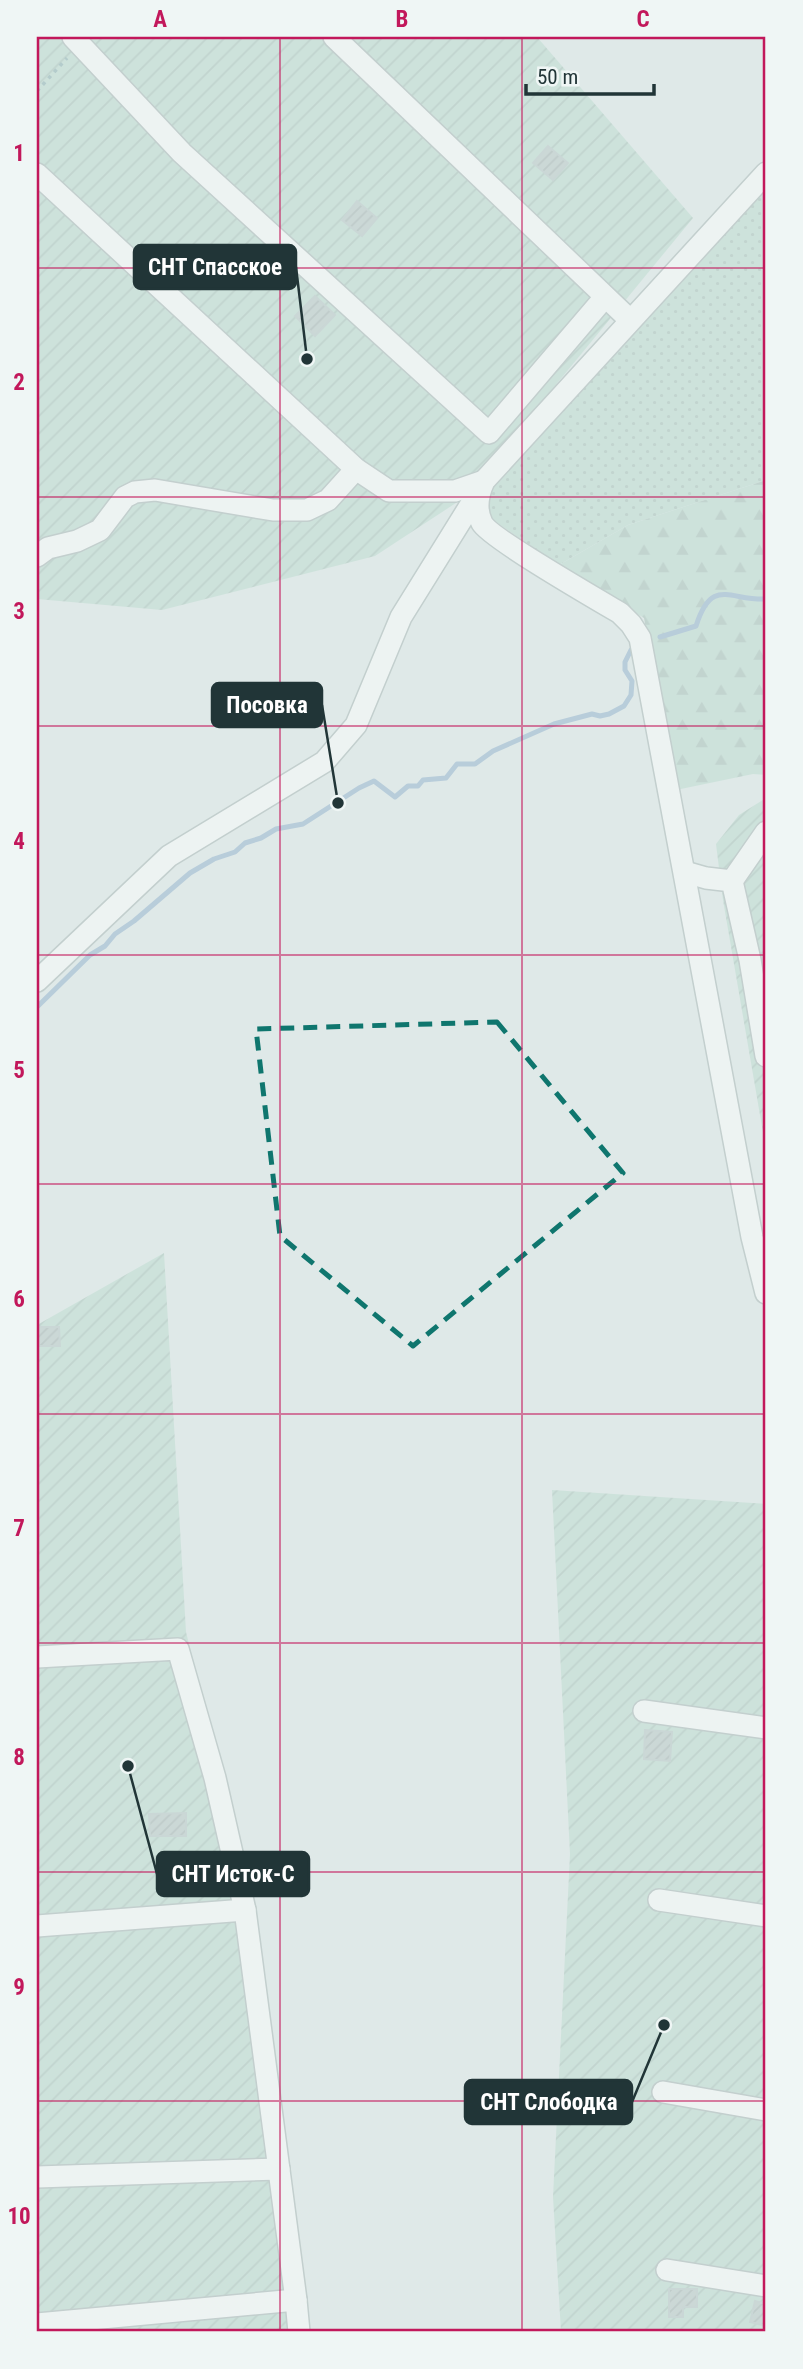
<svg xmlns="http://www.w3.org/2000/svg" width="803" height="2369" font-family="'Roboto Condensed',sans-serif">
<defs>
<pattern id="grass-dots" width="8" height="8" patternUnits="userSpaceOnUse" patternTransform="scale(1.75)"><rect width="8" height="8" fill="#b9d9cd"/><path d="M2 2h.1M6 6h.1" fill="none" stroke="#9fbbb1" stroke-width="1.8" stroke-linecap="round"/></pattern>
<pattern id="forest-firs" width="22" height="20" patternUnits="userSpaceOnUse" patternTransform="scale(1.75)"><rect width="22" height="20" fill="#b9d9cd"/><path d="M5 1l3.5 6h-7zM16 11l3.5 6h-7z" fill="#9fbbb1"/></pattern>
<pattern id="garden-furrows" width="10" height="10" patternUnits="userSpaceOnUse" patternTransform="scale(1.75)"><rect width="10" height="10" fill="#b9d9cd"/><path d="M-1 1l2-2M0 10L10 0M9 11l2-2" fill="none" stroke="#9fbbb1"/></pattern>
<pattern id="building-hatch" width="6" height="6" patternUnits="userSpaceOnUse" patternTransform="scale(1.75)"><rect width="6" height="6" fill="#b4c3c2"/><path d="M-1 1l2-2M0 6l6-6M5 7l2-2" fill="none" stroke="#9aa8a7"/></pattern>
</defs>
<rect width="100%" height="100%" fill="#dfe9e8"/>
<!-- grass -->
<path fill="url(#grass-dots)" d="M766,185V480L628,525L559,565L487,516L492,489L635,325Z"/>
<!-- forest -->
<path fill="url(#forest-firs)" d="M766,480V775L753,774L676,790L644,618L559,565L628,525Z"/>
<!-- garden -->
<g fill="url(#garden-furrows)">
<path d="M37,37H537L693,218L462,499L375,556L162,610L37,599Z"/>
<path d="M766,798V1150L723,900L716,844L739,815Z"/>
<path d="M164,1253L186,1632L253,1901L309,2332H37V1325Z"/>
<path d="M552,1490L766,1504V2332H561L553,2197L570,1854Z"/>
</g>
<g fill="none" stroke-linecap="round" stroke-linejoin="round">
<!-- stream -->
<g stroke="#8aaacb" stroke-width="5">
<path d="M660,637L696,626C712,576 730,601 766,599"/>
<path d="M37,1007L90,955L105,946L115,934L134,921L190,873L214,859L235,852L245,843L261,838L276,829L303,824L359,788L374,781L395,797L408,786H418L423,780L446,778L457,764H475L493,751L554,724L592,714L600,716L609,714L624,706L631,695L632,681L625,670V662L631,650"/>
</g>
</g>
<!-- building -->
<g fill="url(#building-hatch)" stroke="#b2c2c1" stroke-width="2">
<path d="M548,146L568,163L553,180L533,163Z"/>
<path d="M357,201L377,218L362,236L342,220Z"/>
<path d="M315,296L335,315L315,336L295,316Z"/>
<path d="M38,1327H59L60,1346H38Z"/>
<path d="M645,1730L672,1732L670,1761L644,1759Z"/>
<path d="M186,1813V1836H150L149,1814Z"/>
<path d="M669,2289H697V2307H683V2317H669Z"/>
<path d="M755,2301L766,2304V2326L750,2322Z"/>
</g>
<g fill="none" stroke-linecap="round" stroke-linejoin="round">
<defs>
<g id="minor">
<path d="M73,37L182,153L489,433L605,297"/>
<path d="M334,37L630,320"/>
<path d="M766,173L484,481C478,494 475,509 482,523C489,537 598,600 620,613L631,624L640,638L752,1237L766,1293"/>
<path d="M37,174L356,469L389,491H455L484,481"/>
<path d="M37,556L48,548L77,541L100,530L125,497L135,492L155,490L273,510H307L328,500L356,469"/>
<path d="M685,872L706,878L732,881L750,960L766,1056"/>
<path d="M732,881L766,832"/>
<path d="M37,981L169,856L324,762L356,725L401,617L478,493"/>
<path d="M37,1657L178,1649L215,1778L245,1910L296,2300L299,2332"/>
<path d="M644,1711L766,1728"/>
<path d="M659,1900L766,1916"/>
<path d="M37,1926L245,1910"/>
<path d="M663,2092L766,2110"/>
<path d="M37,2177L279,2169"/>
<path d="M667,2270L766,2286"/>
<path d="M37,2324L296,2300"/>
</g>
</defs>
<!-- minor casing -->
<use href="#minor" stroke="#a2afaf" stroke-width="24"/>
<!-- path -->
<path stroke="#81a8aa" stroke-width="3.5" stroke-dasharray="3.5 5" stroke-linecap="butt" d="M37,91L67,58"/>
<!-- minor -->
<use href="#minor" stroke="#fff" stroke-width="21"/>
</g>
<!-- marked area -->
<path d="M0 0H803V2369H0ZM497,1022L623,1173L413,1346L280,1236L256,1029Z" fill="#dfe9e8" fill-opacity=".55" fill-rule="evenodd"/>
<path fill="none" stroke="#0f766e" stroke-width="5" stroke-dasharray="14 9" stroke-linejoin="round" d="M497,1022L623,1173L413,1346L280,1236L256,1029Z"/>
<!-- grid -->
<path fill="none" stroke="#c2185b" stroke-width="2" stroke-opacity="0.55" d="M280,37V2332M522,37V2332M37,268H766M37,497H766M37,726H766M37,955H766M37,1184H766M37,1414H766M37,1643H766M37,1872H766M37,2101H766"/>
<!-- callouts -->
<path fill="none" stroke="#213537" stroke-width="2.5" d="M307 359L296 267M338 803L322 705M128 1766L157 1874M664 2025L632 2102"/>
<g fill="#213537" stroke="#eff6f5" stroke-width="2.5">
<circle cx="307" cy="359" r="7"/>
<circle cx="338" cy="803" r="7"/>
<circle cx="128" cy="1766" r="7"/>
<circle cx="664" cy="2025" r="7"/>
</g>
<g fill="#213537" stroke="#213537" stroke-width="2.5">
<rect x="134" y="245" width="162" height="44" rx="7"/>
<rect x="212" y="683" width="110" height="44" rx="7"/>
<rect x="157" y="1852" width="152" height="44" rx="7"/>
<rect x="465" y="2080" width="167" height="44" rx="7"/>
</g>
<g font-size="23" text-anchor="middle" font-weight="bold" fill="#fff">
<text x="215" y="275">СНТ Спасское</text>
<text x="267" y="713">Посовка</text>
<text x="233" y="1882">СНТ Исток-С</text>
<text x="549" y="2110">СНТ Слободка</text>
</g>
<!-- border -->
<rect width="803" height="2369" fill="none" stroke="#eff6f5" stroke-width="77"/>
<!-- scale -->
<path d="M526 84v10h128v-10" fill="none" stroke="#213537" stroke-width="3.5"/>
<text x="537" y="84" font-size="21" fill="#213537" stroke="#eff6f5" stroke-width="5" paint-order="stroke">50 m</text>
<rect x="38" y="38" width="726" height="2292" fill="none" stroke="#c2185b" stroke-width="2.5"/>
<g font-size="23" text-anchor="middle" font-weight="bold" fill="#c2185b">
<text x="160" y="27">A</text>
<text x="402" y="27">B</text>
<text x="643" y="27">C</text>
<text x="19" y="161">1</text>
<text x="19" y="390">2</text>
<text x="19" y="619">3</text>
<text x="19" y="849">4</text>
<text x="19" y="1078">5</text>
<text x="19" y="1307">6</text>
<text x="19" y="1536">7</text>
<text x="19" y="1765">8</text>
<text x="19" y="1995">9</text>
<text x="19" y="2224">10</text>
</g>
</svg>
